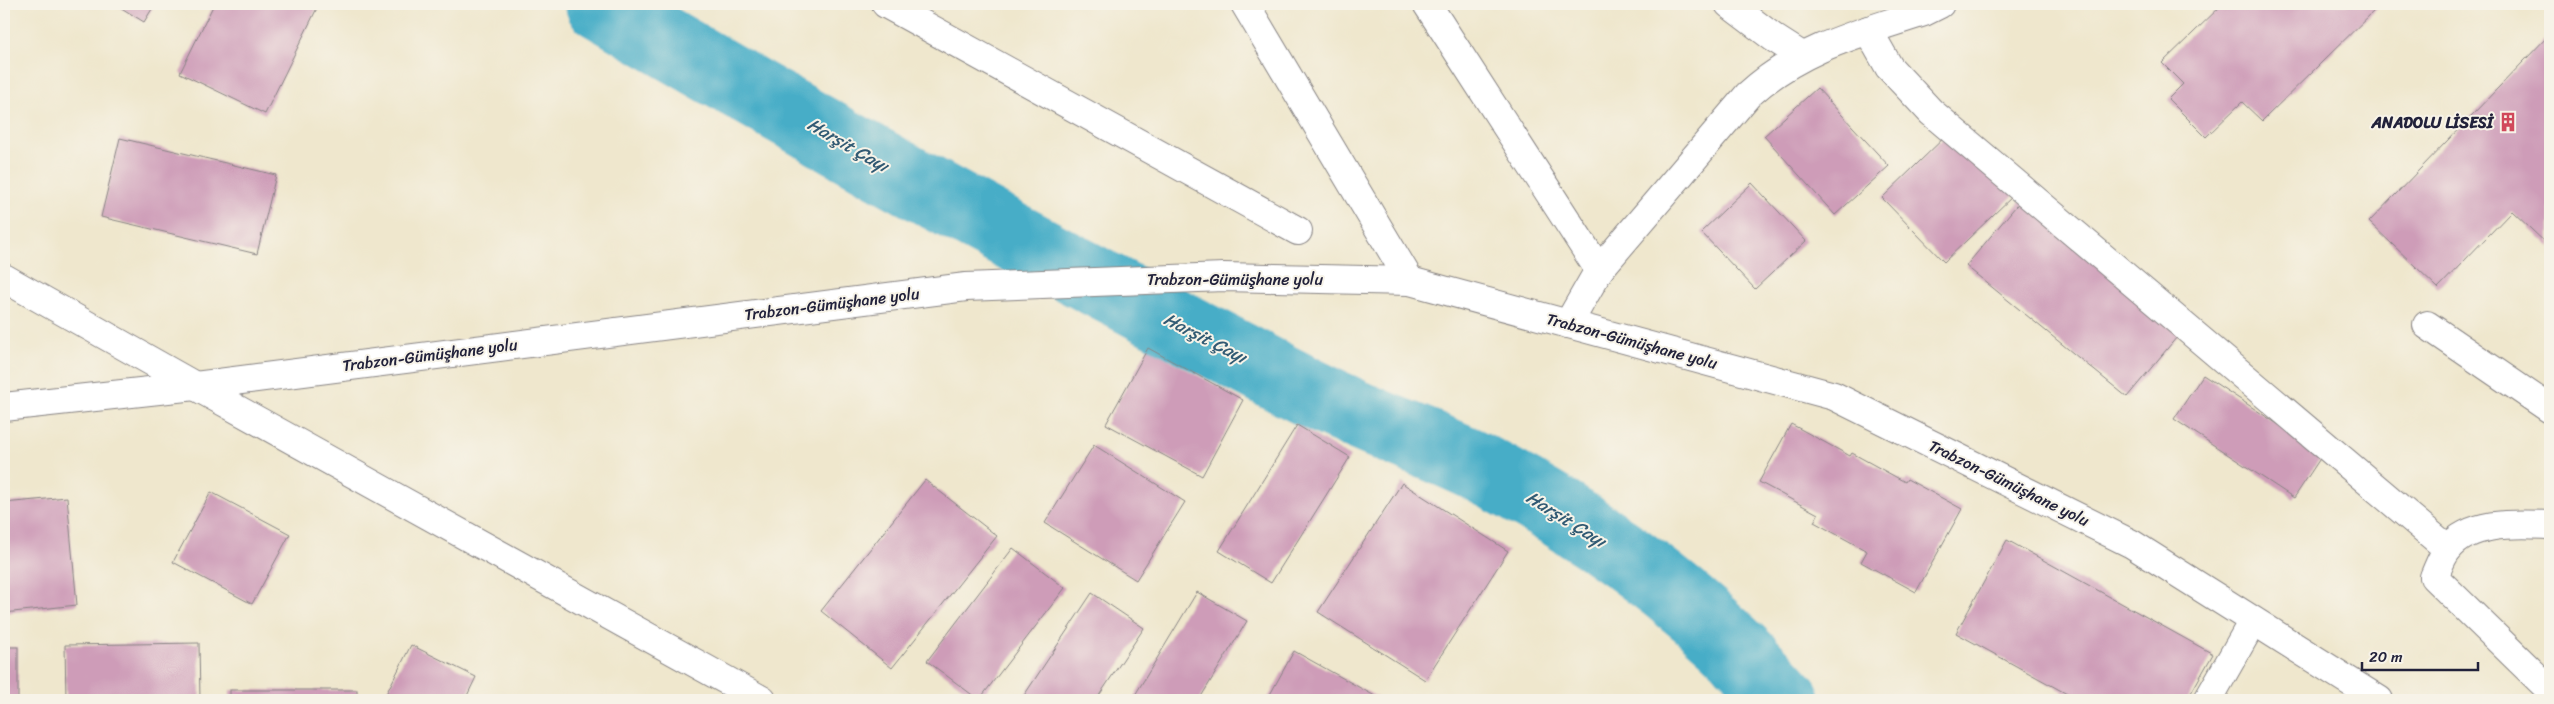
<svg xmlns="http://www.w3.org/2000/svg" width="2554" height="704" font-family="Sriracha,sans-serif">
<rect width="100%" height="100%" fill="#f7f3e8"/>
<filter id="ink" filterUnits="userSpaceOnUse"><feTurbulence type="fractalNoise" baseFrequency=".02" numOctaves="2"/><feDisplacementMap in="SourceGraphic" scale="10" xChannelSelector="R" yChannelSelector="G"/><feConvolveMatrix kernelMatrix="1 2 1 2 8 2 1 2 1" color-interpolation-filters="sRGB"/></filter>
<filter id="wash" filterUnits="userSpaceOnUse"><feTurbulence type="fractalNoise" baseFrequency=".0096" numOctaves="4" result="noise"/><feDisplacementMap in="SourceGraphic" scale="20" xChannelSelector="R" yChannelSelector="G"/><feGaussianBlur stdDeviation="1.12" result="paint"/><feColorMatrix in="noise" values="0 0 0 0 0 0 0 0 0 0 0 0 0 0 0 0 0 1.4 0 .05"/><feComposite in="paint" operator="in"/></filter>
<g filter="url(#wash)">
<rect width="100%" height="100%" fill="#efe7cd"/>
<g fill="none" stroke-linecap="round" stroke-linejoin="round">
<!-- river -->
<path stroke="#47adc7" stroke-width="70" d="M600,4C798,120 998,232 1202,337C1249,361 1295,387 1344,409C1388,430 1434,445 1478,467C1592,526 1700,604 1786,700"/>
</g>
<g id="blocks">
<!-- building -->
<g fill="#ce9cb8">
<path d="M115,4H155L144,22Z"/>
<path d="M214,4H319L265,114L180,73Z"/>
<path d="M2223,4H2381L2262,121L2242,102L2206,137L2168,99L2183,84L2162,63Z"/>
<path d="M2550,34V247L2512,211L2438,288L2369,222Z"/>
<path d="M1817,88L1889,166L1835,215L1764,136Z"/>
<path d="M1952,130L2015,194L1944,262L1882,198Z"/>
<path d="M120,138L276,175L257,254L101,217Z"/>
<path d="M1752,183L1806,241L1755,289L1701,232Z"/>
<path d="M2021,200L2182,331L2127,397L1966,266Z"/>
<path d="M1148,348L1243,400L1202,476L1106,424Z"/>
<path d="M2203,375L2323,454L2294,498L2174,419Z"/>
<path d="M1791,424L1850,456L1852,453L1905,482L1907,479L1962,509L1916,592L1861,562L1867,551L1814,522L1818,514L1759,482Z"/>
<path d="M1297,425L1350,457L1271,583L1219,551Z"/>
<path d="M1094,445L1185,502L1136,580L1045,523Z"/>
<path d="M925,480L997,536L892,668L821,611Z"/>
<path d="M1402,483L1508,551L1425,680L1318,612Z"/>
<path d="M211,492L290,534L252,604L173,562Z"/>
<path d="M67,497L77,605L4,613V503Z"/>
<path d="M2007,540L2213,654L2187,700H2078L1956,633Z"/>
<path d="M1013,548L1065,588L979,700L927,661Z"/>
<path d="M1197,592L1247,621L1199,700H1132Z"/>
<path d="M1092,593L1144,628L1096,700H1021Z"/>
<path d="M199,643L200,700H66L65,645Z"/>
<path d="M411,645L476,677L465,700H383Z"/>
<rect x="4" y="647" width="14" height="53"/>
<path d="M1294,651L1382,700H1267Z"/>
<rect x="230" y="690" width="127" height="10"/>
</g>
</g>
</g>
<g filter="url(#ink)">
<use href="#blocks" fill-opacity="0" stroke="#888484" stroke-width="1"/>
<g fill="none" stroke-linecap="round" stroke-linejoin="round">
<defs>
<g id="minor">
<path d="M886,4L1298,231"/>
<path d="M1427,4L1599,270"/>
<path d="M1729,4L1774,38L1802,56"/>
<path d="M1868,30L1889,67L1931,112L2448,549"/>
<path d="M1568,324L1599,270L1748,95C1799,48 1860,33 1924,12L1940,4"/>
<path d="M2427,325L2550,409"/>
<path d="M195,386L762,700"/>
<path d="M2550,525C2518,524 2471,520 2448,549C2442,556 2438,568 2434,577L2550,690"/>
<path d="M2208,700L2253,621"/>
</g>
<g id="major">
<path d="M1245,4L1410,281"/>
<path d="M4,278L195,386"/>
<path d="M4,407L195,386L966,287L1224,277L1410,281L1834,396L2132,544L2379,700"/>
</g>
</defs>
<!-- minor casing -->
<use href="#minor" stroke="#888484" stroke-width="30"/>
<!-- major casing -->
<use href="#major" stroke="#888484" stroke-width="30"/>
<!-- minor -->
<use href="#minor" stroke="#fff" stroke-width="28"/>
<!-- major -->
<use href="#major" stroke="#fff" stroke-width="28"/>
</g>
</g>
<!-- icons -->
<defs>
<symbol id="building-bare" viewBox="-9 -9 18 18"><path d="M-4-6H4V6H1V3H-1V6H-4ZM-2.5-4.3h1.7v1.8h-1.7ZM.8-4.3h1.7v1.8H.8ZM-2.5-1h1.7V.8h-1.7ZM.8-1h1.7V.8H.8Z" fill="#d1495b" stroke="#f7f3e8" stroke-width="2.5" paint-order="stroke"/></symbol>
</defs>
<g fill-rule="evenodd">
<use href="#building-bare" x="2494" y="108" width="28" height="28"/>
</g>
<g text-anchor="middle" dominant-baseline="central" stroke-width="4" stroke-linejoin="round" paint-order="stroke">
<!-- poi labels -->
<g font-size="16" font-weight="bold" fill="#22223b" stroke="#f7f3e8" text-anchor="end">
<text x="2493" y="122">ANADOLU LİSESİ</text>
</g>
<!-- street labels -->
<g font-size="16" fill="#22223b" stroke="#f7f3e8">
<text x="1235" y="279">Trabzon-Gümüşhane yolu</text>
<text transform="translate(832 304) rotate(-7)">Trabzon-Gümüşhane yolu</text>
<text transform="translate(1632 341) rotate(15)">Trabzon-Gümüşhane yolu</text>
<text transform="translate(430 355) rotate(-7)">Trabzon-Gümüşhane yolu</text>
<text transform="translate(2009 483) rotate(26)">Trabzon-Gümüşhane yolu</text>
</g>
<!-- water labels -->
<g font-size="18" font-style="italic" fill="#315a73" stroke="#f7f3e8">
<text transform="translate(848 145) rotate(30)">Harşit Çayı</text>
<text transform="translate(1205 338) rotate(27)">Harşit Çayı</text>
<text transform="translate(1566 519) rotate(32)">Harşit Çayı</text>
</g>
</g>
<!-- margin -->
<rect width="2554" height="704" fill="none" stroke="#f7f3e8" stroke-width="20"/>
<!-- scale -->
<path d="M2362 662v8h116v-8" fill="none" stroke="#22223b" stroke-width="2.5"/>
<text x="2369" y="662" font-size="15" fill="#22223b" stroke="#f7f3e8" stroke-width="4" paint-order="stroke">20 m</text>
</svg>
